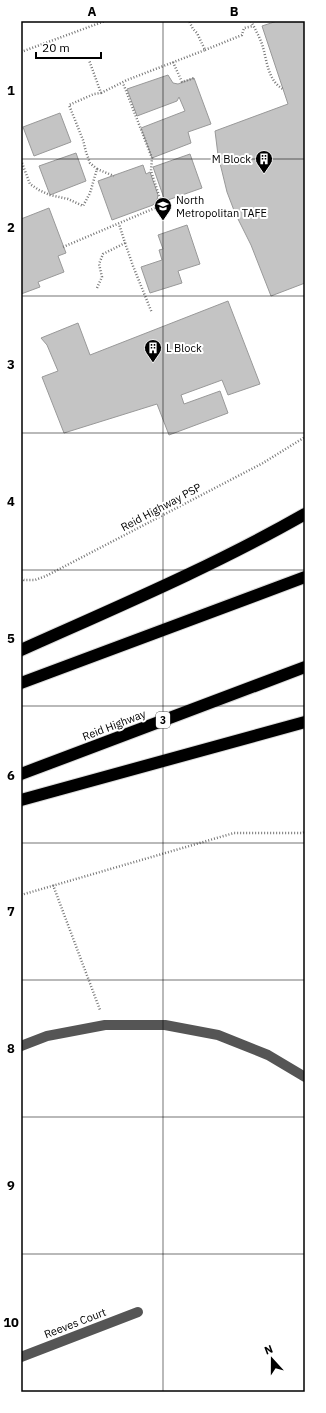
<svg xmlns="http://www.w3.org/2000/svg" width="326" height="1413" font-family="'IBM Plex Sans',sans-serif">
<rect width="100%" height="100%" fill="#fff"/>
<!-- building -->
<g fill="#c4c4c4" stroke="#999">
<path d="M277,21H305V283L271,296L251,245L235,213L227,192L218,155L215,131L288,104L262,26Z"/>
<path d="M168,75L173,83L178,84L194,78L211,124L188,132L191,143L152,158L141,128L185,111L179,97L177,101L137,116L127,89Z"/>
<path d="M60,113L71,142L34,156L23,127Z"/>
<path d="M76,153L86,181L50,195L39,166Z"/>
<path d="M190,154L202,188L165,201L153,167Z"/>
<path d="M143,165L146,174L150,172L158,195L157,200L153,205L112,220L98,181Z"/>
<path d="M49,208L66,253L58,256L64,272L38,282L40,287L21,294V219Z"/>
<path d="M187,225L200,264L178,271L182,283L150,293L141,267L162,260L159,250L163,249L158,235Z"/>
<path d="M228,301L260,384L228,395L222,380L181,395L184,404L220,391L228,413L169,435L157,404L64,433L42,377L58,371L47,345L41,338L78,323L90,355Z"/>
</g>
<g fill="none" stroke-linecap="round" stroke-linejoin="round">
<defs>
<g id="highway">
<path d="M21,650C117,607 214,566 305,514"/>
<path d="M21,683L305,577"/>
<path d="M21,774L305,667"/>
<path d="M21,800L305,722"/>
</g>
</defs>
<!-- highway casing -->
<use href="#highway" stroke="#dbdbdb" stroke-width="14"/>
<!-- path -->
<g stroke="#777" stroke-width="2.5" stroke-dasharray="1 2" stroke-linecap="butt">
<path d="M251,21C255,29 259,36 262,44C267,59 267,80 283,89"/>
<path d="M205,50L242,35L244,28L253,26"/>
<path d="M21,52L105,21"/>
<path d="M173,62L182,82L194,78"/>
<path d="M101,93L127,80L205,50L197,33L193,29L189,21"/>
<path d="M22,163L30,184L39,190L50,195L68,199L83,206L90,193L97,169L90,163L86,152L83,140L69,105L94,94L101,93L89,60"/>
<path d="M97,169L114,176"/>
<path d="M125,243L133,266L152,313"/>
<path d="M63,247L162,205L151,171L152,158L123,83"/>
<path d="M97,288L102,277L99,264L103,254L125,243L119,224"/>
<path d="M21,578L24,580H35L46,576L263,463L305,437"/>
<path d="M53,885L100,1010"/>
<path d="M21,895L234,833H303L305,832"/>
</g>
<!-- minor -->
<g stroke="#555" stroke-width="10">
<path d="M21,1046L47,1036L105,1025H165L218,1035L268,1055L305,1077"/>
<path d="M21,1357L138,1312"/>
</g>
<!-- highway -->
<use href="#highway" stroke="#000" stroke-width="12"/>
</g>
<!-- grid -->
<path fill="none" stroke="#000" stroke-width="1" stroke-opacity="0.55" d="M163,21V1392M21,159H305M21,296H305M21,433H305M21,570H305M21,706H305M21,843H305M21,980H305M21,1117H305M21,1254H305"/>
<!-- icons -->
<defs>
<symbol id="building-pin" viewBox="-11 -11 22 30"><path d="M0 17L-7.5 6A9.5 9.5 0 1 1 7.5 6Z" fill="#000" stroke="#fff"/><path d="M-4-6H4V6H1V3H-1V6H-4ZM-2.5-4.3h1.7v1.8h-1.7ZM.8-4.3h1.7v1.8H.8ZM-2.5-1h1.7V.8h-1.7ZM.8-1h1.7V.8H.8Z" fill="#fff"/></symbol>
<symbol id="university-pin" viewBox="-11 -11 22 30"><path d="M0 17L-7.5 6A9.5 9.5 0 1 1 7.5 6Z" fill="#000" stroke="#fff"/><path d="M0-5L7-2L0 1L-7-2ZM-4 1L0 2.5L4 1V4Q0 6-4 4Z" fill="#fff"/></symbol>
</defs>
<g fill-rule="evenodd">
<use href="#building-pin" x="254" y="149" width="20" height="27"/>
<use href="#university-pin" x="153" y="196" width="20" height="27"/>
<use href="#building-pin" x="143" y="338" width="20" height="27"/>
</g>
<g text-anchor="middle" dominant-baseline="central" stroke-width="4" stroke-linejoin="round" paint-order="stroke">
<!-- shield labels -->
<rect fill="#fff" stroke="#4c4c4c" stroke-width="1" x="156" y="712" width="14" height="16" rx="3"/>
<g font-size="10" font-weight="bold" fill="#000">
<text x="163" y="720">3</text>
</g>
<!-- poi labels -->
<g font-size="11" fill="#000" stroke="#fff" text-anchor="start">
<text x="251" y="159" text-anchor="end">M Block</text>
<text x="176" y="200">North<tspan x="176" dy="13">Metropolitan TAFE</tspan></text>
<text x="166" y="348">L Block</text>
</g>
<!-- street labels -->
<g font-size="11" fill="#000" stroke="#fff">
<text transform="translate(161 507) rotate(-28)">Reid Highway PSP</text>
<text transform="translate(114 725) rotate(-21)">Reid Highway</text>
<text transform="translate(75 1323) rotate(-21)">Reeves Court</text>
</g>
</g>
<!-- border -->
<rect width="326" height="1413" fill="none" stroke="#ffffff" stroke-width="44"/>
<!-- north arrow -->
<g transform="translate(272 1359) rotate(339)" stroke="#ffffff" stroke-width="3" paint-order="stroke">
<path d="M0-3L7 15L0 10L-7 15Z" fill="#000000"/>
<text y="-6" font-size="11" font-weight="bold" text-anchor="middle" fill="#000000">N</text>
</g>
<!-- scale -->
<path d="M36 52v6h65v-6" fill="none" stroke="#000000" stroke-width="2"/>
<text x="42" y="52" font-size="12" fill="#000000" stroke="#ffffff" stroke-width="3" paint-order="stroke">20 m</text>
<rect x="22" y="22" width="282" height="1369" fill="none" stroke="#000" stroke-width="1.5"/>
<g font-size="13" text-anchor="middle" font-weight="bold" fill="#000">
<text x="92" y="16">A</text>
<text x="234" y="16">B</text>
<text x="11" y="95">1</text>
<text x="11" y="232">2</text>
<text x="11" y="369">3</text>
<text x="11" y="506">4</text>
<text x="11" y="643">5</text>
<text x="11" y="780">6</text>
<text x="11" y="916">7</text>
<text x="11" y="1053">8</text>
<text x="11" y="1190">9</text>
<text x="11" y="1327">10</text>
</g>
</svg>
